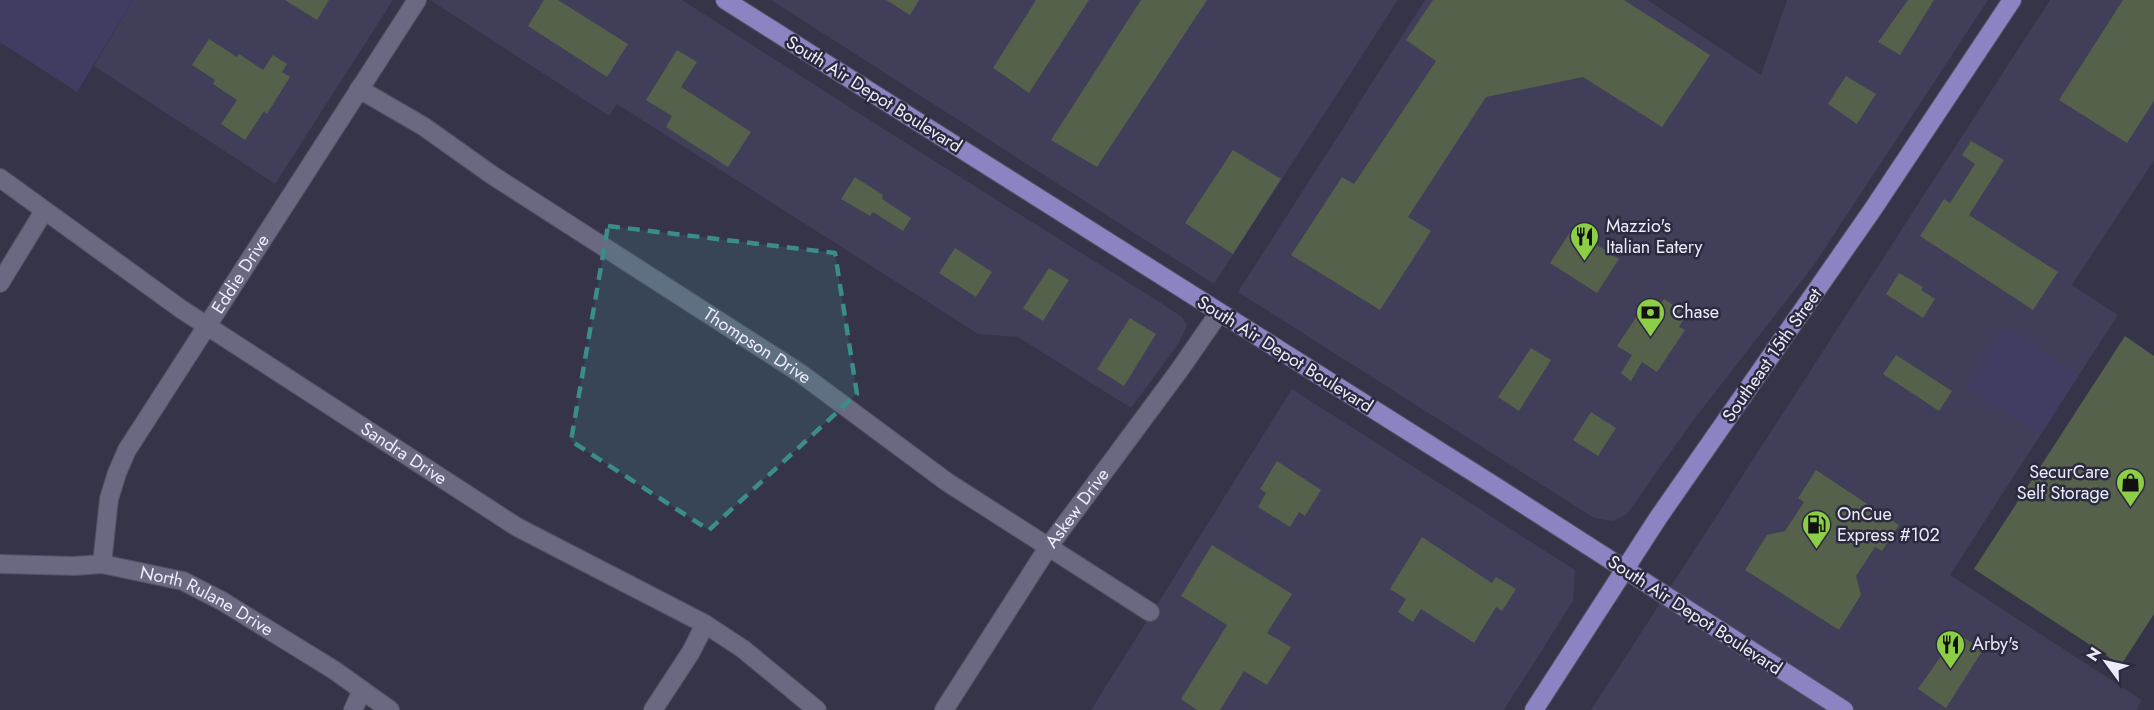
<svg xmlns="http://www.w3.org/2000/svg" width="2154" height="710" font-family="Jost,sans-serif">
<rect width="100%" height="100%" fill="#363449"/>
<!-- built -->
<g fill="#403e58">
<path d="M133,0H393L275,184L94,66Z"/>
<path d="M430,0H682L901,140L1158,301L1182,317L1187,325L1179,343L1131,408L1018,337L978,334L617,104L609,116Z"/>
<path d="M771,0H1398L1214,284Z"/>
<path d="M1425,0H1647L1761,75L1787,0H1988L1814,265L1692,422L1627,514L1612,521L1594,518L1238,292Z"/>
<path d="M2050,0H2154V160L2072,285L2118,315L1950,575L2142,700L2136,710H1591Z"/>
<path d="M1292,389L1575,570L1573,601L1504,710H1091Z"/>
</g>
<!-- green -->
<g fill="#413c61">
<path d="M0,0H133L77,92L0,42Z"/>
<path d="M2004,327L2079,375L2040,435L1965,388Z"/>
</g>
<!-- building -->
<g fill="#55614b">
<path d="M285,0H329L317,20Z"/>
<path d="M544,0H558L628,44L607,77L528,26Z"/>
<path d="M886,0H919L910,15Z"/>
<path d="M1036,0H1089L1029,93L993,68Z"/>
<path d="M1141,0H1207L1097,167L1051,140Z"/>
<path d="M1433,0H1624L1710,55L1662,127L1583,77L1486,97L1408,217L1431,231L1380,310L1291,255L1342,177L1354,184L1436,61L1406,40Z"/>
<path d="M1908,0H1934L1900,55L1878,42Z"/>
<path d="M2123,0H2154V101L2127,143L2059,100Z"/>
<path d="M209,39L237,57L239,54L263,70L273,55L287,64L282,72L290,77L267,114L264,111L245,140L221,124L237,100L213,84L215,80L192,65Z"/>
<path d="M677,50L697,62L681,87L751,132L728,167L666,127L672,116L646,100Z"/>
<path d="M1846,76L1876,94L1857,124L1828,104Z"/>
<path d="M1971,141L2004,160L1969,215L2058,272L2033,310L1920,236L1944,199L1950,203L1975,164L1962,155Z"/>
<path d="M1233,150L1281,179L1233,254L1185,223Z"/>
<path d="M855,177L883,195L882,199L911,218L903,231L873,212L870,216L841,199Z"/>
<path d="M1572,229L1619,259L1597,293L1550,263Z"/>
<path d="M955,248L992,272L976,297L939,273Z"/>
<path d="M1049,268L1069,280L1043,321L1023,308Z"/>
<path d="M1899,273L1923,287L1921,290L1935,299L1923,318L1886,294Z"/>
<path d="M1664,299L1681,310L1677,317L1683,320L1679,327L1685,330L1657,372L1642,362L1631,381L1621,373L1632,355L1617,346L1645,304L1650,307L1653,301L1660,305Z"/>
<path d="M1130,318L1156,334L1124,386L1097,369Z"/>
<path d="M2125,336L2154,356V614L2121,665L1974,569Z"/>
<path d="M1531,348L1551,360L1519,411L1498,397Z"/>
<path d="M1896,355L1952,391L1939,411L1883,374Z"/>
<path d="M1591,412L1616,428L1598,456L1573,440Z"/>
<path d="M1277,461L1321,490L1305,516L1299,512L1290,527L1258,507L1266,493L1260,489Z"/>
<path d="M1816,470L1899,525L1882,551L1875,547L1856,576L1861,595L1839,630L1745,570L1767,535L1785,531L1804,502L1798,498Z"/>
<path d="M1422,537L1492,583L1496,577L1516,589L1502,611L1496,607L1474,643L1421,609L1413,622L1398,612L1406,599L1390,589Z"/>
<path d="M1212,545L1292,594L1267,633L1291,647L1267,685L1244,671L1220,710H1197L1181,699L1227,625L1181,596Z"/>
<path d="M1957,633L1983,650L1946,708L1918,689Z"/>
</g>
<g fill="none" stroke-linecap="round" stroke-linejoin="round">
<defs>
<g id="minor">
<path id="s1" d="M359,89L423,126L492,175L800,373L947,482L1150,612"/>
<path id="s2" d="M0,178L181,309L517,527L705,624L743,649L817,710"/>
<path d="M0,283L44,211"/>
<path id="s3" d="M0,564L74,566L102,564L183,581L222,601L334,670L390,710"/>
<path id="s4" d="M102,564L109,499L117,473L127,450L417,0"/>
<path d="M353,710L362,690"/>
<path d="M653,710L691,652L705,624"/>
<path id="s5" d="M944,710L1049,546L1178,372L1219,313"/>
</g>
<g id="major">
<path d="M725,0L1495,486L1844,710"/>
<path d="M1534,710L1658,518L1873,209L2012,0"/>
</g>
</defs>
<!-- minor casing -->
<use href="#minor" stroke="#545164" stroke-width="20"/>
<!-- major casing -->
<use href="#major" stroke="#545164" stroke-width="20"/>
<!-- minor -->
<use href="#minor" stroke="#6a6981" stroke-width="18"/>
<!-- major -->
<use href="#major" stroke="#8b84c3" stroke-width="18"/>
</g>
<!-- marked area -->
<path fill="#3b8d8a" fill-opacity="0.2" stroke="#3b8d8a" stroke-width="4.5" stroke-dasharray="12 8" stroke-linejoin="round" d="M608,226L835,253L857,394L709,530L571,441Z"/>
<!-- icons -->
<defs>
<symbol id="restaurant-pin" viewBox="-11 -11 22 30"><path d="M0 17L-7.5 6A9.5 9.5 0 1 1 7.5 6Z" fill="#8cce45" stroke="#2c2a3f"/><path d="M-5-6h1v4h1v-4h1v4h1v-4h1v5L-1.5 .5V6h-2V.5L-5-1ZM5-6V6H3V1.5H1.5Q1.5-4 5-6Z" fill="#111"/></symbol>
<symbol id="bank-pin" viewBox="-11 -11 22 30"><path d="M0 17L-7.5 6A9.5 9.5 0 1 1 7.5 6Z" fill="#8cce45" stroke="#2c2a3f"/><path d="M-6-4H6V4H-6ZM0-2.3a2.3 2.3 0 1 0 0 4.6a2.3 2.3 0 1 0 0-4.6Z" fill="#111"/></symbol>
<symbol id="shop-pin" viewBox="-11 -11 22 30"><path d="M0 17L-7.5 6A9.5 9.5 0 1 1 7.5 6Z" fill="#8cce45" stroke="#2c2a3f"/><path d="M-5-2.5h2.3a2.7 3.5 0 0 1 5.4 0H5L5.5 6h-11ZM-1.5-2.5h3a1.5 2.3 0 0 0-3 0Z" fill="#111"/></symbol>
<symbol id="fuel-pin" viewBox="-11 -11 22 30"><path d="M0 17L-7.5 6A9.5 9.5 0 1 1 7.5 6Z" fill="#8cce45" stroke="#2c2a3f"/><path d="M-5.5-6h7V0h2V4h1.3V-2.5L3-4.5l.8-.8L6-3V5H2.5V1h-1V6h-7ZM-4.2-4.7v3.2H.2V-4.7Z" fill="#111"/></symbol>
</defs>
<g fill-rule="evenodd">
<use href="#restaurant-pin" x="1568" y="220" width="33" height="45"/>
<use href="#bank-pin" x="1634" y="296" width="33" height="45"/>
<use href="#shop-pin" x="2114" y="466" width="33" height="45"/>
<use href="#fuel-pin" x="1800" y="508" width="33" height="45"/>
<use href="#restaurant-pin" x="1934" y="628" width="33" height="45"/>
</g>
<g text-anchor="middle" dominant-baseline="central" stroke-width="5" stroke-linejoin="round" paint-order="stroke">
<!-- street labels -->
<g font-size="18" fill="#ecebfa" stroke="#2c2a3f">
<text transform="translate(874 94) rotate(32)">South Air Depot Boulevard</text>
<text stroke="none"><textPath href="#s4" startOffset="327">Eddie Drive</textPath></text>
<text stroke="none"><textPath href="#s1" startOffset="474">Thompson Drive</textPath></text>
<text transform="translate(1285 354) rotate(32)">South Air Depot Boulevard</text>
<text transform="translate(1772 355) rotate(-55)">Southeast 15th Street</text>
<text stroke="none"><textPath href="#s2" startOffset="489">Sandra Drive</textPath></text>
<text stroke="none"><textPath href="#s5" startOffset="242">Askew Drive</textPath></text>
<text stroke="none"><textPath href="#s3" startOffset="214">North Rulane Drive</textPath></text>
<text transform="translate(1695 615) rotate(33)">South Air Depot Boulevard</text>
</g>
<!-- poi labels -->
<g font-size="18" fill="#ecebfa" stroke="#2c2a3f" text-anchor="start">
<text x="1606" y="226">Mazzio's<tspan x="1606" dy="21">Italian Eatery</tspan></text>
<text x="1672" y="312">Chase</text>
<text x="2109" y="472" text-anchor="end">SecurCare<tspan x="2109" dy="21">Self Storage</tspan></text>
<text x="1837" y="514">OnCue<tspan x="1837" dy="21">Express #102</tspan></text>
<text x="1972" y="644">Arby's</text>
</g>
</g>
<!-- north arrow -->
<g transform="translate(2106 662) rotate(303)" stroke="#2c2a3f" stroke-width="4.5" paint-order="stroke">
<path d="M0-4.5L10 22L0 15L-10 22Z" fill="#ecebfa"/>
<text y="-9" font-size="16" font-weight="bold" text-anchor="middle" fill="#ecebfa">N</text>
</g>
</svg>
